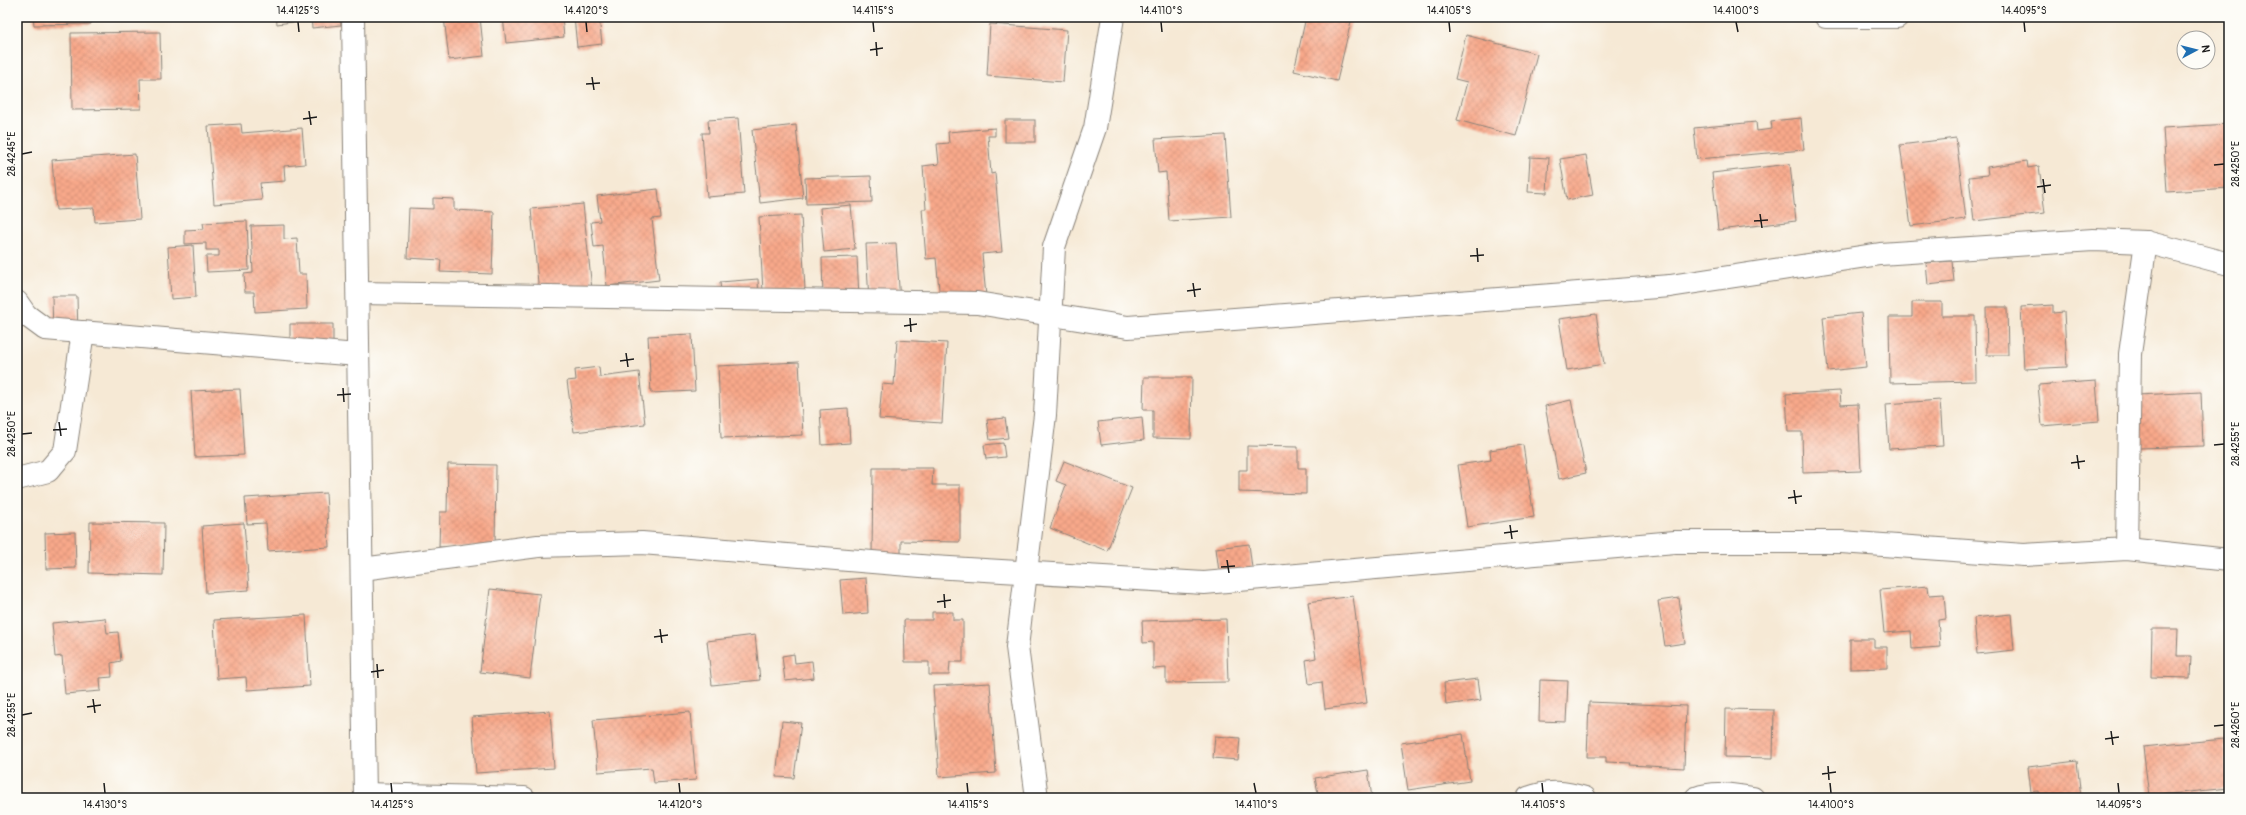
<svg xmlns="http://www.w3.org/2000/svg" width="2246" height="815" font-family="Pangolin,sans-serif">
<defs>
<pattern id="building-cross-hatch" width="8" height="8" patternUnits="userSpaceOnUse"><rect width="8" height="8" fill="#f8a88a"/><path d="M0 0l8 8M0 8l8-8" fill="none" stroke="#d49076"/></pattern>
</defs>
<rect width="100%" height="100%" fill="#fdfcf7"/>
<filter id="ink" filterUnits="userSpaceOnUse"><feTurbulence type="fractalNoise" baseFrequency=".025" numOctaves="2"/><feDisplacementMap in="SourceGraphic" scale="8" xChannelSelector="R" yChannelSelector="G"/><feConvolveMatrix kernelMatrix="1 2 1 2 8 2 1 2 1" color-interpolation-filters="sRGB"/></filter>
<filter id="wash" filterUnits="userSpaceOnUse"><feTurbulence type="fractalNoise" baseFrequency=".012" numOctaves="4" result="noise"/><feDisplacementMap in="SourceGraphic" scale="16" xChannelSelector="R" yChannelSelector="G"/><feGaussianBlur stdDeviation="0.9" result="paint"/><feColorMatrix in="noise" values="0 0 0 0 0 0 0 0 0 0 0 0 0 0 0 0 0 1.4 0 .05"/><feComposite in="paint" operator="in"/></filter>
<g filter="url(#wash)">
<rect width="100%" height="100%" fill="#f6e9d5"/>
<g id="blocks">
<!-- building -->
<g fill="url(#building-cross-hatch)">
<path d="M33,17H91V24L34,25Z"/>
<path d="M276,17H305L306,20L277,24Z"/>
<path d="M311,17H340L341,25L312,28Z"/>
<path d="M444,17H480L484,56L449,60Z"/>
<path d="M503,17H562L564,37L506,43Z"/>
<path d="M574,17H599L602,44L577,47Z"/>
<path d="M1143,17H1154V18L1143,19Z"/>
<path d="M1306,17H1352L1337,81L1294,71Z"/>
<path d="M990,24L1067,30L1063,82L987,76Z"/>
<path d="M160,32L161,79H140L141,109L72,110L71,33Z"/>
<path d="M1466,35L1537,54L1516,136L1457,120L1467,82L1455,79Z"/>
<path d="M738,118L744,194L707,197L702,133H709L708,120Z"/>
<path d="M1801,118L1804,150L1697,159L1694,128L1756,122L1757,131L1772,129L1771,121Z"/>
<rect x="1005" y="120" width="30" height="22"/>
<path d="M241,124L242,133L302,128L305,164L284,166L285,181L260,183L262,200L214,204L208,126Z"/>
<path d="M2229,124V188L2167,192L2163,128Z"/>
<path d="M796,125L803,198L760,203L752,130Z"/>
<path d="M995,128V136H988L991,174L995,173L1002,252L982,254L986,296L940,300L936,258L926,259L922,209H926L923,166L939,164L937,144L949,143L948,132Z"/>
<path d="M1225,135L1231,217L1169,221L1166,172L1158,173L1155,139Z"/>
<path d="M1956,138L1966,219L1911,226L1900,145Z"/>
<path d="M135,154L140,219L95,222L94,208L56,210L52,160Z"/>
<path d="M1586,155L1593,195L1567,200L1560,159Z"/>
<path d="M1530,157L1549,158L1547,193L1528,192Z"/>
<path d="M2027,161L2028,168L2039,166L2045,213L1974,221L1969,177L1988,175L1987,167Z"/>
<path d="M1790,164L1796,221L1718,230L1712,173Z"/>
<path d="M871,176L872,202L806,204L805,178Z"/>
<path d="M658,189L661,218L652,219L659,280L607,286L603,246L594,247L591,222L600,221L597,196Z"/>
<path d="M433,198L454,199V210L494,212L492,274L440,272L441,260L407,258L409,208L433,209Z"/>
<path d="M583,204L593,299L540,304L531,209Z"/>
<path d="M851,205L855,249L824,252L820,208Z"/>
<path d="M801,215L805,290L763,292L759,217Z"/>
<path d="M247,221L249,270L207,272L206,256H219V250H206V243L185,244V230L204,229L203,223Z"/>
<path d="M284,225V239L297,238L299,274H306L307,309L255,312L254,292H245L244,274L253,273L251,226Z"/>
<path d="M896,243L900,302L869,303L866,244Z"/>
<path d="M193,245L196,297L171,299L168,247Z"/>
<path d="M857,257L859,297L823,298L822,258Z"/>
<path d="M1952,261L1954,282L1928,285L1926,263Z"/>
<path d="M758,279L759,300L722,303L720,282Z"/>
<path d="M52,296H77L78,335H53Z"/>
<path d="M1912,302H1942V316H1975L1976,381L1890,383L1889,317H1912Z"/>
<path d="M2053,305V313L2064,312L2067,367L2024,369L2021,307Z"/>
<path d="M1986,307H2007L2008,355H1987Z"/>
<path d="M1861,313L1866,367L1828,371L1823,317Z"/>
<path d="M1596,314L1604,364L1567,370L1559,319Z"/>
<path d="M290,324H333V356L290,355Z"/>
<path d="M692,334L695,391L651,393L648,336Z"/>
<path d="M897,340L947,343L942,423L879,419L882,384L894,385Z"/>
<path d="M799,362L803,435L721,438L718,366Z"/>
<path d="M599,367L600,377L639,372L645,424L574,432L567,381L576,380L575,370Z"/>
<path d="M1144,377H1192L1191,439L1153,438V410H1143Z"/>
<path d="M2096,381L2099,421L2042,426L2038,385Z"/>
<path d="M240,389L244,455L195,457L191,391Z"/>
<path d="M1840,391L1841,405L1858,404L1861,471L1803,473L1802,432H1788L1786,394Z"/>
<path d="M2201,392L2203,446L2139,448L2137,395Z"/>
<path d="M1571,400L1586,473L1559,479L1545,406Z"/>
<path d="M1940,400L1943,446L1889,449L1886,404Z"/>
<path d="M848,408L850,443L822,445L820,410Z"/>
<path d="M1142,417L1144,440L1101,445L1098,422Z"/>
<path d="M1005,418L1008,438L990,440L987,420Z"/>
<path d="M1003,443L1005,457L986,459L984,445Z"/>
<path d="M1523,445L1534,517L1467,527L1458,465L1491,460L1490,450Z"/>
<path d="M1247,446L1298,447V468H1306V494L1239,492V470H1247Z"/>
<path d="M1064,461L1132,488L1107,551L1050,528L1066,485L1056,481Z"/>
<path d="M448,464L496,465L495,547H439L440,512H447Z"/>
<path d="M873,468H933L932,485H960V542L901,541V557L872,556Z"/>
<path d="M326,493L329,547L268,551L266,523L247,524L245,498Z"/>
<path d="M90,522L164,523L163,575L89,573Z"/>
<path d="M244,523L249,590L206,593L202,526Z"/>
<path d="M75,532L76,568L46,569L45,533Z"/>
<path d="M1249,544L1252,568L1219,572L1216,548Z"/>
<path d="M866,578L868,613L843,615L840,580Z"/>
<path d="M1928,586L1929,595L1944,594L1946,619L1938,620L1940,647L1912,649L1911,631L1884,633L1880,590Z"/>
<path d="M490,589L540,594L530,678L480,672Z"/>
<path d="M1353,596L1367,703L1325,709L1322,682L1309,684L1306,660L1316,658L1308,602Z"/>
<path d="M1679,598L1685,643L1665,646L1658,601Z"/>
<path d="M932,612H953V620H963V662H950L949,675H929V662H905L904,620H932Z"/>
<path d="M2011,614L2014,650L1977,654L1974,618Z"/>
<path d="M306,615L310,686L247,690L246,677L217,679L214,620Z"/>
<path d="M105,618L107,633L118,632L121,661L111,663L112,677L100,678L101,691L65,694L62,656L55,657L52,623Z"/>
<path d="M1226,619L1228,682L1166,683V668L1153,669V642L1143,643L1142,621Z"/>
<path d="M2152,629H2178L2177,656H2191L2190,678L2151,677Z"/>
<path d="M755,635L760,680L712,685L707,641Z"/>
<path d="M1850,639H1874V647H1887V668L1850,669Z"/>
<path d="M794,654L795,663L812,661L814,678L785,681L782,656Z"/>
<path d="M1478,679L1481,700L1446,705L1444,683Z"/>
<path d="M1540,680L1568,681L1566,722L1539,721Z"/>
<path d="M990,683L996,773L939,777L933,686Z"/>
<path d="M1589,702L1686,706L1684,768L1630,765L1631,763L1606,762V757H1587Z"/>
<path d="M1726,709L1774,710L1773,758L1725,757Z"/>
<path d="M550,711L554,768L476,773L472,717Z"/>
<path d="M690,712L696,780L654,783L652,768L598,772L593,720Z"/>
<path d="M782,721L801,723L794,778L776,777Z"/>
<path d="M1463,734L1470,781L1408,790L1401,743Z"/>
<path d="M1215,736L1240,738L1238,760L1213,758Z"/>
<path d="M2224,739L2229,788L2149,796L2143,747Z"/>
<path d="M2077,761L2081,798H2039L2038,791L2031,792L2028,767Z"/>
<path d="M1368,770L1372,798H1319L1315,778Z"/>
</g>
</g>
</g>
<g filter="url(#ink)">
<use href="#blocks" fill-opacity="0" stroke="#898278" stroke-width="1"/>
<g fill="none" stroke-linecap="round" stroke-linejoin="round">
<defs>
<g id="street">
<path d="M353,17L365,798"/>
<path d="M1826,17H1897"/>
<path d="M358,293L977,303L1128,327L1670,286L1880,254L2093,240L2146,242L2229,264"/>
<path d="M17,302L26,315L45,329L358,355"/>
<path d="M17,479L48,471L65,451L83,332"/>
<path d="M2127,549L2130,354L2146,242"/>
<path d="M362,569L538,546L642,543L933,567L1204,583L1675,542H1841L2024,555L2127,549L2229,560"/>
<path d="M365,794L524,798"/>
<path d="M1037,798L1017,647L1045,415L1054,247L1095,128L1113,17"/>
<path d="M1528,798C1548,790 1566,792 1585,798"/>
<path d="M1696,798C1715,791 1734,795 1753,798"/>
</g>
</defs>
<!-- street casing -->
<use href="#street" stroke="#898278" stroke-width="24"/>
<!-- street -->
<use href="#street" stroke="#fff" stroke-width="22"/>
</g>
</g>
<!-- ticks -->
<path fill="none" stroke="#1c1c1c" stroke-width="1.5" d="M298,22L299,32M586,22L587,32M873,22L874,32M1161,22L1162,32M1449,22L1450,32M1736,22L1738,32M2024,22L2025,32M876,42L877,56M870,50L883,48M592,77L594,90M586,84L600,83M309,111L311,125M303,119L317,117M22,154L32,152M2214,165L2224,164M2043,179L2045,193M2037,187L2051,185M1760,214L1762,228M1754,221L1768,220M1477,248L1478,262M1470,256L1484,255M1193,283L1195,297M1187,291L1201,289M910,318L911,332M904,326L917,324M626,353L628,367M620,361L634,359M343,388L344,402M337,395L351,394M59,422L61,436M53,430L67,429M22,434L32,433M2214,445L2224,444M2077,455L2079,469M2071,463L2085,461M1794,490L1796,504M1788,498L1802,496M1510,525L1512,539M1504,533L1518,531M1227,560L1229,573M1221,567L1235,566M944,594L945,608M937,602L951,600M660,629L662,643M654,637L668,635M377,664L378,678M371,672L384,670M93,699L95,713M87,707L101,705M22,715L32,713M2214,726L2224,725M2111,731L2113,745M2105,739L2119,737M1828,766L1829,780M1822,774L1836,772M104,783L105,793M391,783L392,793M679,783L680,793M967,783L968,793M1254,783L1256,793M1542,783L1543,793M1830,783L1831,793M2118,783L2119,793"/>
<!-- margin -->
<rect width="2246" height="815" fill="none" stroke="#fdfcf7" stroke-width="44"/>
<!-- north arrow -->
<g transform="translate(2196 50) rotate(83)"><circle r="19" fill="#fdfcf7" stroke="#a3a29f"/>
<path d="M0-3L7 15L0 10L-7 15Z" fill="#1f6fb2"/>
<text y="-6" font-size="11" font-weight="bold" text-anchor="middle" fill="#1c1c1c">N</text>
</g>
<rect x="22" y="22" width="2202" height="771" fill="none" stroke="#1c1c1c" stroke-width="1.5"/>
<g font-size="10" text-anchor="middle" fill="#1c1c1c">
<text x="298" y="14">14.4125°S</text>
<text x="586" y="14">14.4120°S</text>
<text x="873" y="14">14.4115°S</text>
<text x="1161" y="14">14.4110°S</text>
<text x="1449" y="14">14.4105°S</text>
<text x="1736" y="14">14.4100°S</text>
<text x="2024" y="14">14.4095°S</text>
<text transform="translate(11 154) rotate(-90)" y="4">28.4245°E</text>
<text transform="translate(2235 164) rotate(-90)" y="4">28.4250°E</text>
<text transform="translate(11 434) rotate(-90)" y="4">28.4250°E</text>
<text transform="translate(2235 444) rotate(-90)" y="4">28.4255°E</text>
<text transform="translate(11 715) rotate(-90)" y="4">28.4255°E</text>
<text transform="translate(2235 725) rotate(-90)" y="4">28.4260°E</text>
<text x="105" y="808">14.4130°S</text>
<text x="392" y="808">14.4125°S</text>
<text x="680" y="808">14.4120°S</text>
<text x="968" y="808">14.4115°S</text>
<text x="1256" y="808">14.4110°S</text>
<text x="1543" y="808">14.4105°S</text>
<text x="1831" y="808">14.4100°S</text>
<text x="2119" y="808">14.4095°S</text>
</g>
</svg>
